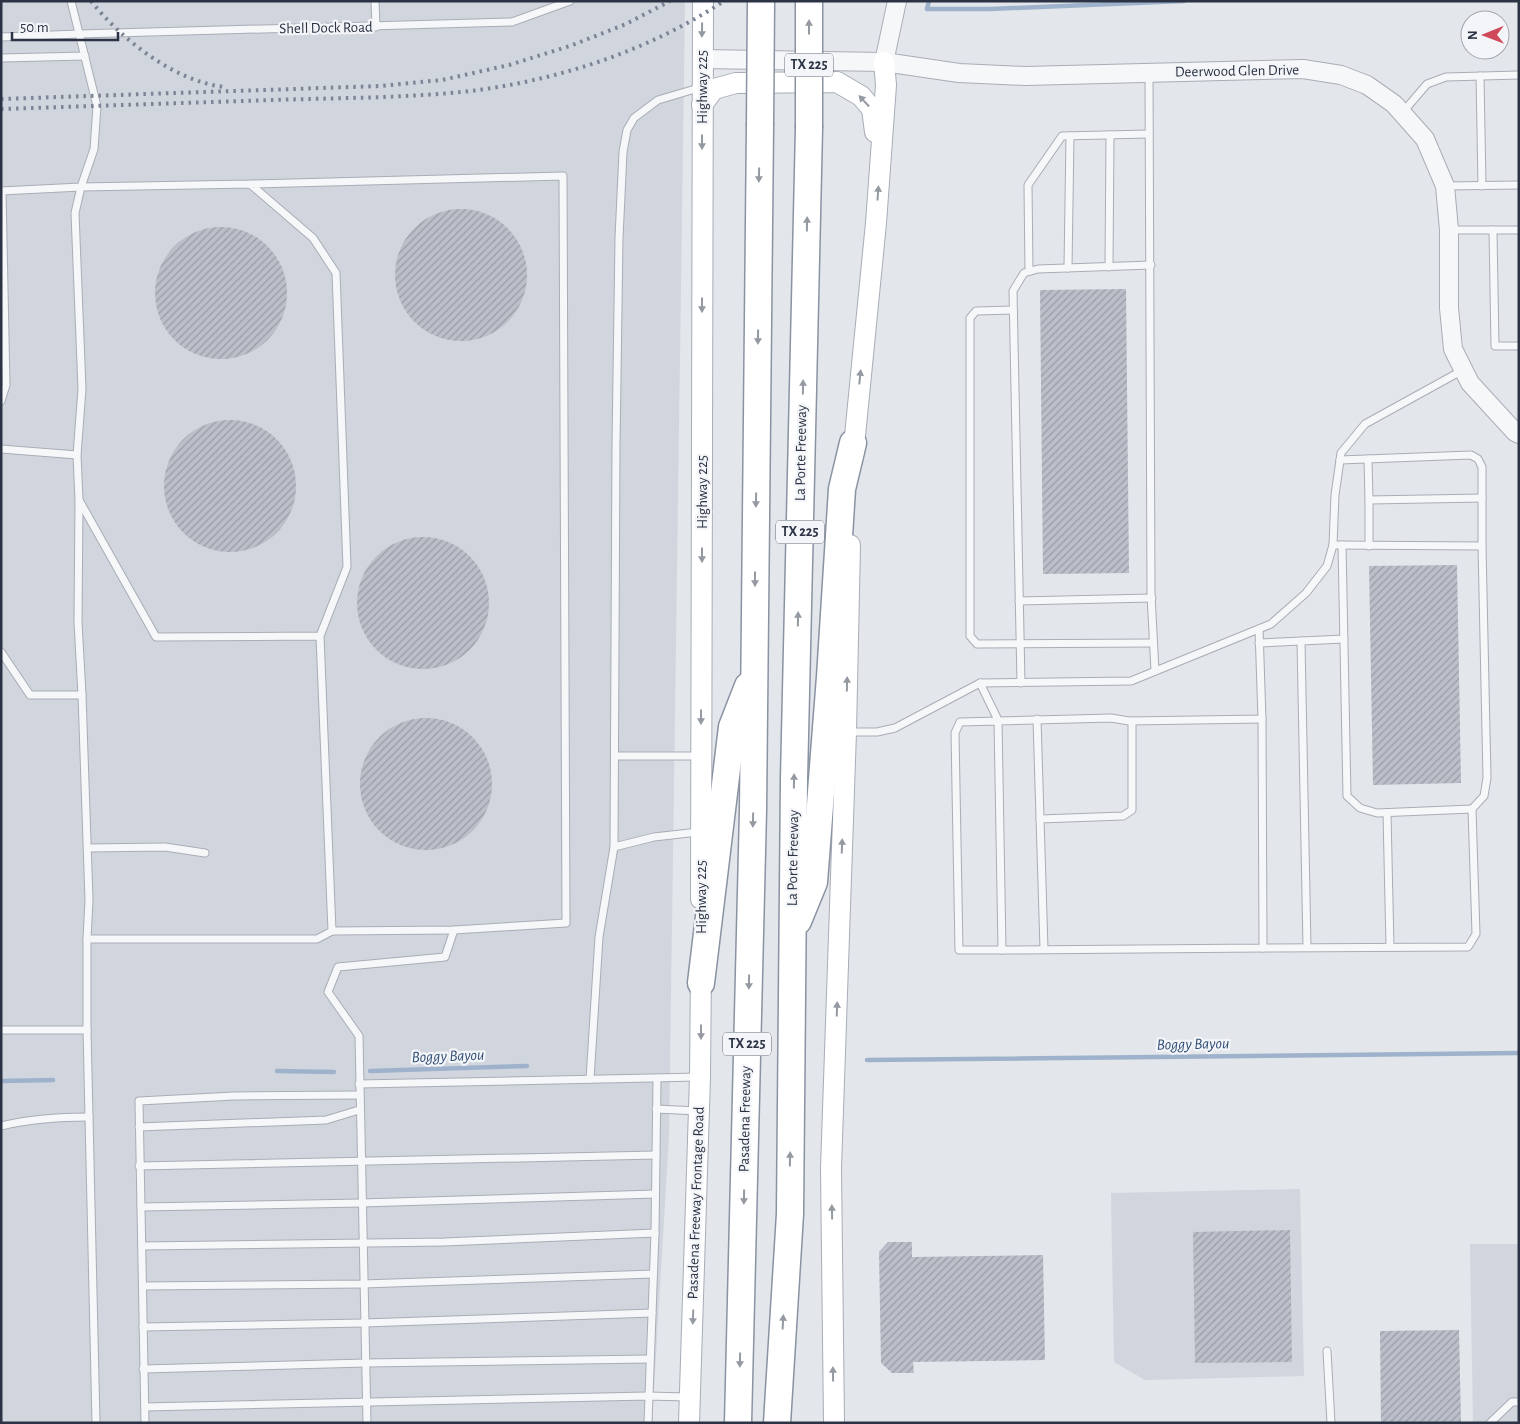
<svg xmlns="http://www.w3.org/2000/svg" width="1520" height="1424" font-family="'Alegreya Sans',sans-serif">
<defs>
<pattern id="building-hatch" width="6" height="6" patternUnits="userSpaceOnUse" patternTransform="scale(1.25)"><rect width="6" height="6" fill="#babfc9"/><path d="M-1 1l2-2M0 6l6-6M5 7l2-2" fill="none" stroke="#979ca5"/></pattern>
</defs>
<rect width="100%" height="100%" fill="#e3e6eb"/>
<!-- built -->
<g fill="#d1d5dd">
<path d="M1,1H685L669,1136L652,1423H1Z"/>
<path d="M1300,1189L1304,1376L1145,1380L1114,1362L1111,1193Z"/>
<path d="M1470,1244H1519V1423H1473Z"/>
</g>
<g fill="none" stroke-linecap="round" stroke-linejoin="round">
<!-- stream -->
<g stroke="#9eb3cb" stroke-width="4.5">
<path d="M929,1L927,9H990L1184,1"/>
<path d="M867,1060L1519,1053"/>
<path d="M277,1071L334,1072"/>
<path d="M370,1071L527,1066"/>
<path d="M1,1081L53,1080"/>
</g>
</g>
<!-- building -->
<g fill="url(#building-hatch)">
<circle cx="461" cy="275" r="66"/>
<circle cx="221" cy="293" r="66"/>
<path d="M1126,289L1129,573L1043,574L1040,290Z"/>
<circle cx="230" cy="486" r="66"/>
<circle cx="423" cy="603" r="66"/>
<path d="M1457,565L1461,783L1373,785L1369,566Z"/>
<circle cx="426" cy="784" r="66"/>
<path d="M1290,1230L1292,1362L1195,1363L1193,1232Z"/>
<path d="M888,1242H912V1257L1043,1255L1045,1360L913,1362L914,1373H892L881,1363L879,1252Z"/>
<path d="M1459,1330L1461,1423H1381L1380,1331Z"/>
</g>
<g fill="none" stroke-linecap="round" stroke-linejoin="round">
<defs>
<g id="service">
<path d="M375,1L376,27"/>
<path d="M1,37L79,34L512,22L570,1"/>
<path d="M1,58L85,56"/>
<path d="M1149,74L1151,595L1155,671"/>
<path d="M1480,76L1482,186"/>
<path d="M1403,112L1427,84L1446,77L1519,75"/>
<path d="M250,184L563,176L566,923L454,930L332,931L320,636L347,567L336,273L313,238L250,184L81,187L75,213L82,389L77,455L79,500L156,637L320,636"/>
<path d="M1445,186L1519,185"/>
<path d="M1,191L81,187L94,149L97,106L71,1"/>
<path d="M1449,230H1519"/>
<path d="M1493,230L1495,346H1519"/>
<path d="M1109,267L1110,135"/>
<path d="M1068,268L1070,136"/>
<path d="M1029,271L1028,185L1062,136L1149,134"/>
<path d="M1013,310L976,311L970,318V636L977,644L1153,643"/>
<path d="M1,401L6,385L2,191"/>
<path d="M1,449L77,455"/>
<path d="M1368,459L1369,500L1482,498"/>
<path d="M1340,460L1471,455L1478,459L1482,467V546"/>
<path d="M79,501L78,622L82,695L89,900L87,939V1030L96,1423"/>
<path d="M1342,545L1347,796L1360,808L1377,813L1472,809"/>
<path d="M1369,546V500"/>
<path d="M1019,601L1152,598"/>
<path d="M1259,643L1301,641"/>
<path d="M1,652L30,695H82"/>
<path d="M980,683L998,720L1002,950H959L955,733L960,722L1111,718L1129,721L1262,719L1259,629"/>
<path d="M1021,683L1013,291L1024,273L1038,269L1151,265"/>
<path d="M1037,719L1044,949"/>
<path d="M847,732H877L895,728L980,683L1131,681L1271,624L1306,593L1327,566L1333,545L1335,495L1341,453L1365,424L1463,370"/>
<path d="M615,756H699"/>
<path d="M1387,813L1390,947"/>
<path d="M1040,819L1123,816L1132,810V721"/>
<path d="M614,847L616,445L619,238L623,152L627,130L634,118L658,100L702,87"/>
<path d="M88,848L165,847L205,853"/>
<path d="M87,939H317L332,931"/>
<path d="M1307,947L1301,641L1344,639"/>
<path d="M1263,948L1468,947L1476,934L1472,809L1484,796L1487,778L1482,546L1333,545"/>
<path d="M1002,950L1263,948L1262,719"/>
<path d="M1,1030H87"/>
<path d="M590,1079L599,937L614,847L654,837L698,832"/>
<path d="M359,1084L698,1077"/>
<path d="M656,1109L698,1111"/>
<path d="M1,1126C30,1119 59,1117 89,1117"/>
<path d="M139,1127L326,1120L359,1110"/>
<path d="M139,1166L656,1155"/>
<path d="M141,1207L361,1203L655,1194"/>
<path d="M142,1246L444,1242L655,1233"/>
<path d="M143,1286L363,1284L653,1274"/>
<path d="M143,1327L364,1323L652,1313"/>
<path d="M1327,1351L1331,1423"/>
<path d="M143,1369L365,1363L650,1359"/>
<path d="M145,1407L648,1396L688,1397"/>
<path d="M145,1423L139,1101L234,1096L359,1095"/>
<path d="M367,1423L359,1036L328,992L338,967L445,957L454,930"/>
<path d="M648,1423L655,1233L657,1079"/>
<path d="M1490,1423L1512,1402H1519"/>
</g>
<g id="tertiary">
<path d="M702,59L884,62L959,73L1025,76L1303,69L1341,75L1367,85L1394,104L1425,139L1445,186L1449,230V308L1453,349L1470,383L1515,432L1519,434"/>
<path d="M884,62L897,1"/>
</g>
<g id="secondary">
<path d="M702,105L714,89L736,83L837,82L861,96L872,109L875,132"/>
<path d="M853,456L876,223L886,85L884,62"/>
<path d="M701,899L703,1"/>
<path d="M689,1423L700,1077L701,968"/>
<path d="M834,1423L831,1168L846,732L850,545"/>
</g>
<g id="motorway">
<path d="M798,921L814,882L830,677L842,489L853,443"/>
<path d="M701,983L732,727L748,686"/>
<path d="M738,1423L753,810L760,126"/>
<path d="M777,1423L790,1214L794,779L809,128"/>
</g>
</defs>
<!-- service casing -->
<use href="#service" stroke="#a8adb6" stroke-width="9"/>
<!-- tertiary casing -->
<use href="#tertiary" stroke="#a8adb6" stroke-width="20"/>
<!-- secondary casing -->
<use href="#secondary" stroke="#a8adb6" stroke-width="22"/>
<!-- motorway casing -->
<use href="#motorway" stroke="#8a93a2" stroke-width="29"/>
<!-- service -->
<use href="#service" stroke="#f6f7f9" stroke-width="7"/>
<!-- tertiary -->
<use href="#tertiary" stroke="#f6f7f9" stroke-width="18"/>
<!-- secondary -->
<use href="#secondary" stroke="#fff" stroke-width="20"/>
<!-- motorway -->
<use href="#motorway" stroke="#fff" stroke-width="26"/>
<!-- rail -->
<g stroke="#7c8595" stroke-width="4" stroke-dasharray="2.5 5" stroke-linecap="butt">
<path d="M91,1C121,39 175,82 225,87"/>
<path d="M1,99L380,86L442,80L509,65L570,46L626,24L670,1"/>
<path d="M1,109C92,106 183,103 273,100C336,98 399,98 462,92C553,82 647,52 724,1"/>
</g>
<defs>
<g id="motorway-bridge">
<path d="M760,126L761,1"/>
<path d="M809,128V1"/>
</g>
</defs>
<!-- motorway-bridge casing -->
<use href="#motorway-bridge" stroke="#8a93a2" stroke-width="29" stroke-linecap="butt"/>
<!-- motorway-bridge -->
<use href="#motorway-bridge" stroke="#fff" stroke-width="26"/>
</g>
<!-- one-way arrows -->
<defs><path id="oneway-solid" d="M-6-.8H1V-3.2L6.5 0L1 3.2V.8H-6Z" transform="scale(1.25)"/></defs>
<g fill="#9599a2">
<use href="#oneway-solid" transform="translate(809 27) rotate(-90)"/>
<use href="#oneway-solid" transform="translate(702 30) rotate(91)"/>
<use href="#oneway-solid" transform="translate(864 101) rotate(-133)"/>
<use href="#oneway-solid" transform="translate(702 142) rotate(90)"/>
<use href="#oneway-solid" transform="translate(759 175) rotate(91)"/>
<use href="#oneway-solid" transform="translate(878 193) rotate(-86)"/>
<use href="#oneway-solid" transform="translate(807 224) rotate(-89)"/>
<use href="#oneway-solid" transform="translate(702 305) rotate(90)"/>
<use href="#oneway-solid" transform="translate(758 337) rotate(91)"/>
<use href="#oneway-solid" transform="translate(860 377) rotate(-84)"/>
<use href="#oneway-solid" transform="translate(803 387) rotate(-89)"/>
<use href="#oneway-solid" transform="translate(756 500) rotate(91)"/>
<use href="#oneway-solid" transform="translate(702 555) rotate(90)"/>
<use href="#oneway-solid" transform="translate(755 579) rotate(90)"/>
<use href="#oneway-solid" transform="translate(798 619) rotate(-89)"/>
<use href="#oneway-solid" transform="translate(847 684) rotate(-89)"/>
<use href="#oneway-solid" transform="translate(701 717) rotate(90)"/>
<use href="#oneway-solid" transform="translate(794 781) rotate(-89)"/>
<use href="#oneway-solid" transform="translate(753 820) rotate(91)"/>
<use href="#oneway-solid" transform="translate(842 846) rotate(-88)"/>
<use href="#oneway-solid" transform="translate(749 982) rotate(91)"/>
<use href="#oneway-solid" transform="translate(837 1009) rotate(-88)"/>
<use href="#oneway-solid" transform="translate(701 1032) rotate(90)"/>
<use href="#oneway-solid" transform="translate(790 1159) rotate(-89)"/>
<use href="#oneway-solid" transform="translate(744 1197) rotate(91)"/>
<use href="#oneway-solid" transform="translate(832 1212) rotate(-91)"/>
<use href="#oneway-solid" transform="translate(693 1317) rotate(92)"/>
<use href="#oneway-solid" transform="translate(783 1322) rotate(-87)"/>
<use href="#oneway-solid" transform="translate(740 1360) rotate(91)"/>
<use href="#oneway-solid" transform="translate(833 1374) rotate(-91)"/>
</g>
<g text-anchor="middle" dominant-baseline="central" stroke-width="4.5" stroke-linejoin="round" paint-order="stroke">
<!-- shield labels -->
<g fill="#f3f5f8" stroke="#676d7a" stroke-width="1">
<rect x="785" y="53.5" width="48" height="23" rx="4"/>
<rect x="776" y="520.5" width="48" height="23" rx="4"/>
<rect x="723" y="1032.5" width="48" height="23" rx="4"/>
</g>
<g font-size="14" font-weight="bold" fill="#2b3344">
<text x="809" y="65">TX 225</text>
<text x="800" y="532">TX 225</text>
<text x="747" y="1044">TX 225</text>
</g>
<!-- street labels -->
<g font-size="15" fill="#2b3344" stroke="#f3f5f8">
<text transform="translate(326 28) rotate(-1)">Shell Dock Road</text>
<text transform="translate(1237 71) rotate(-1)">Deerwood Glen Drive</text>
<text transform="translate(702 87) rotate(-90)">Highway 225</text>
<text transform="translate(801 453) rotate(-89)">La Porte Freeway</text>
<text transform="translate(702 492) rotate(-90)">Highway 225</text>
<text transform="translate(793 858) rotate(-89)">La Porte Freeway</text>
<text transform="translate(701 897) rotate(-90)">Highway 225</text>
<text transform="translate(745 1119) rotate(-89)">Pasadena Freeway</text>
<text transform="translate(696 1203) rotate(-88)">Pasadena Freeway Frontage Road</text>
</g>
<!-- water labels -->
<g font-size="16" font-style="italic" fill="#345178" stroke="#f3f5f8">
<text transform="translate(1193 1044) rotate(-1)">Boggy Bayou</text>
<text transform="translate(448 1056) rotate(-2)">Boggy Bayou</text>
</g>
</g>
<!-- border -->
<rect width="1520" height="1424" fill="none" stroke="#2b3344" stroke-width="5"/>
<!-- north arrow -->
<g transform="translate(1485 35) rotate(269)"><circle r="24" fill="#f3f5f8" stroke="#a3a7b0"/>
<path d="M0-4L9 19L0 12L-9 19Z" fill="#cf495a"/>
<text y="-8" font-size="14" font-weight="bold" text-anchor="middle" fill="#2b3344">N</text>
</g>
<!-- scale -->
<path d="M12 32v8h106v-8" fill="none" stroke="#2b3344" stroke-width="2.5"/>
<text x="20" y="32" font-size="15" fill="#2b3344" stroke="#f3f5f8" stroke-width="4" paint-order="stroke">50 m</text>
</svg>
